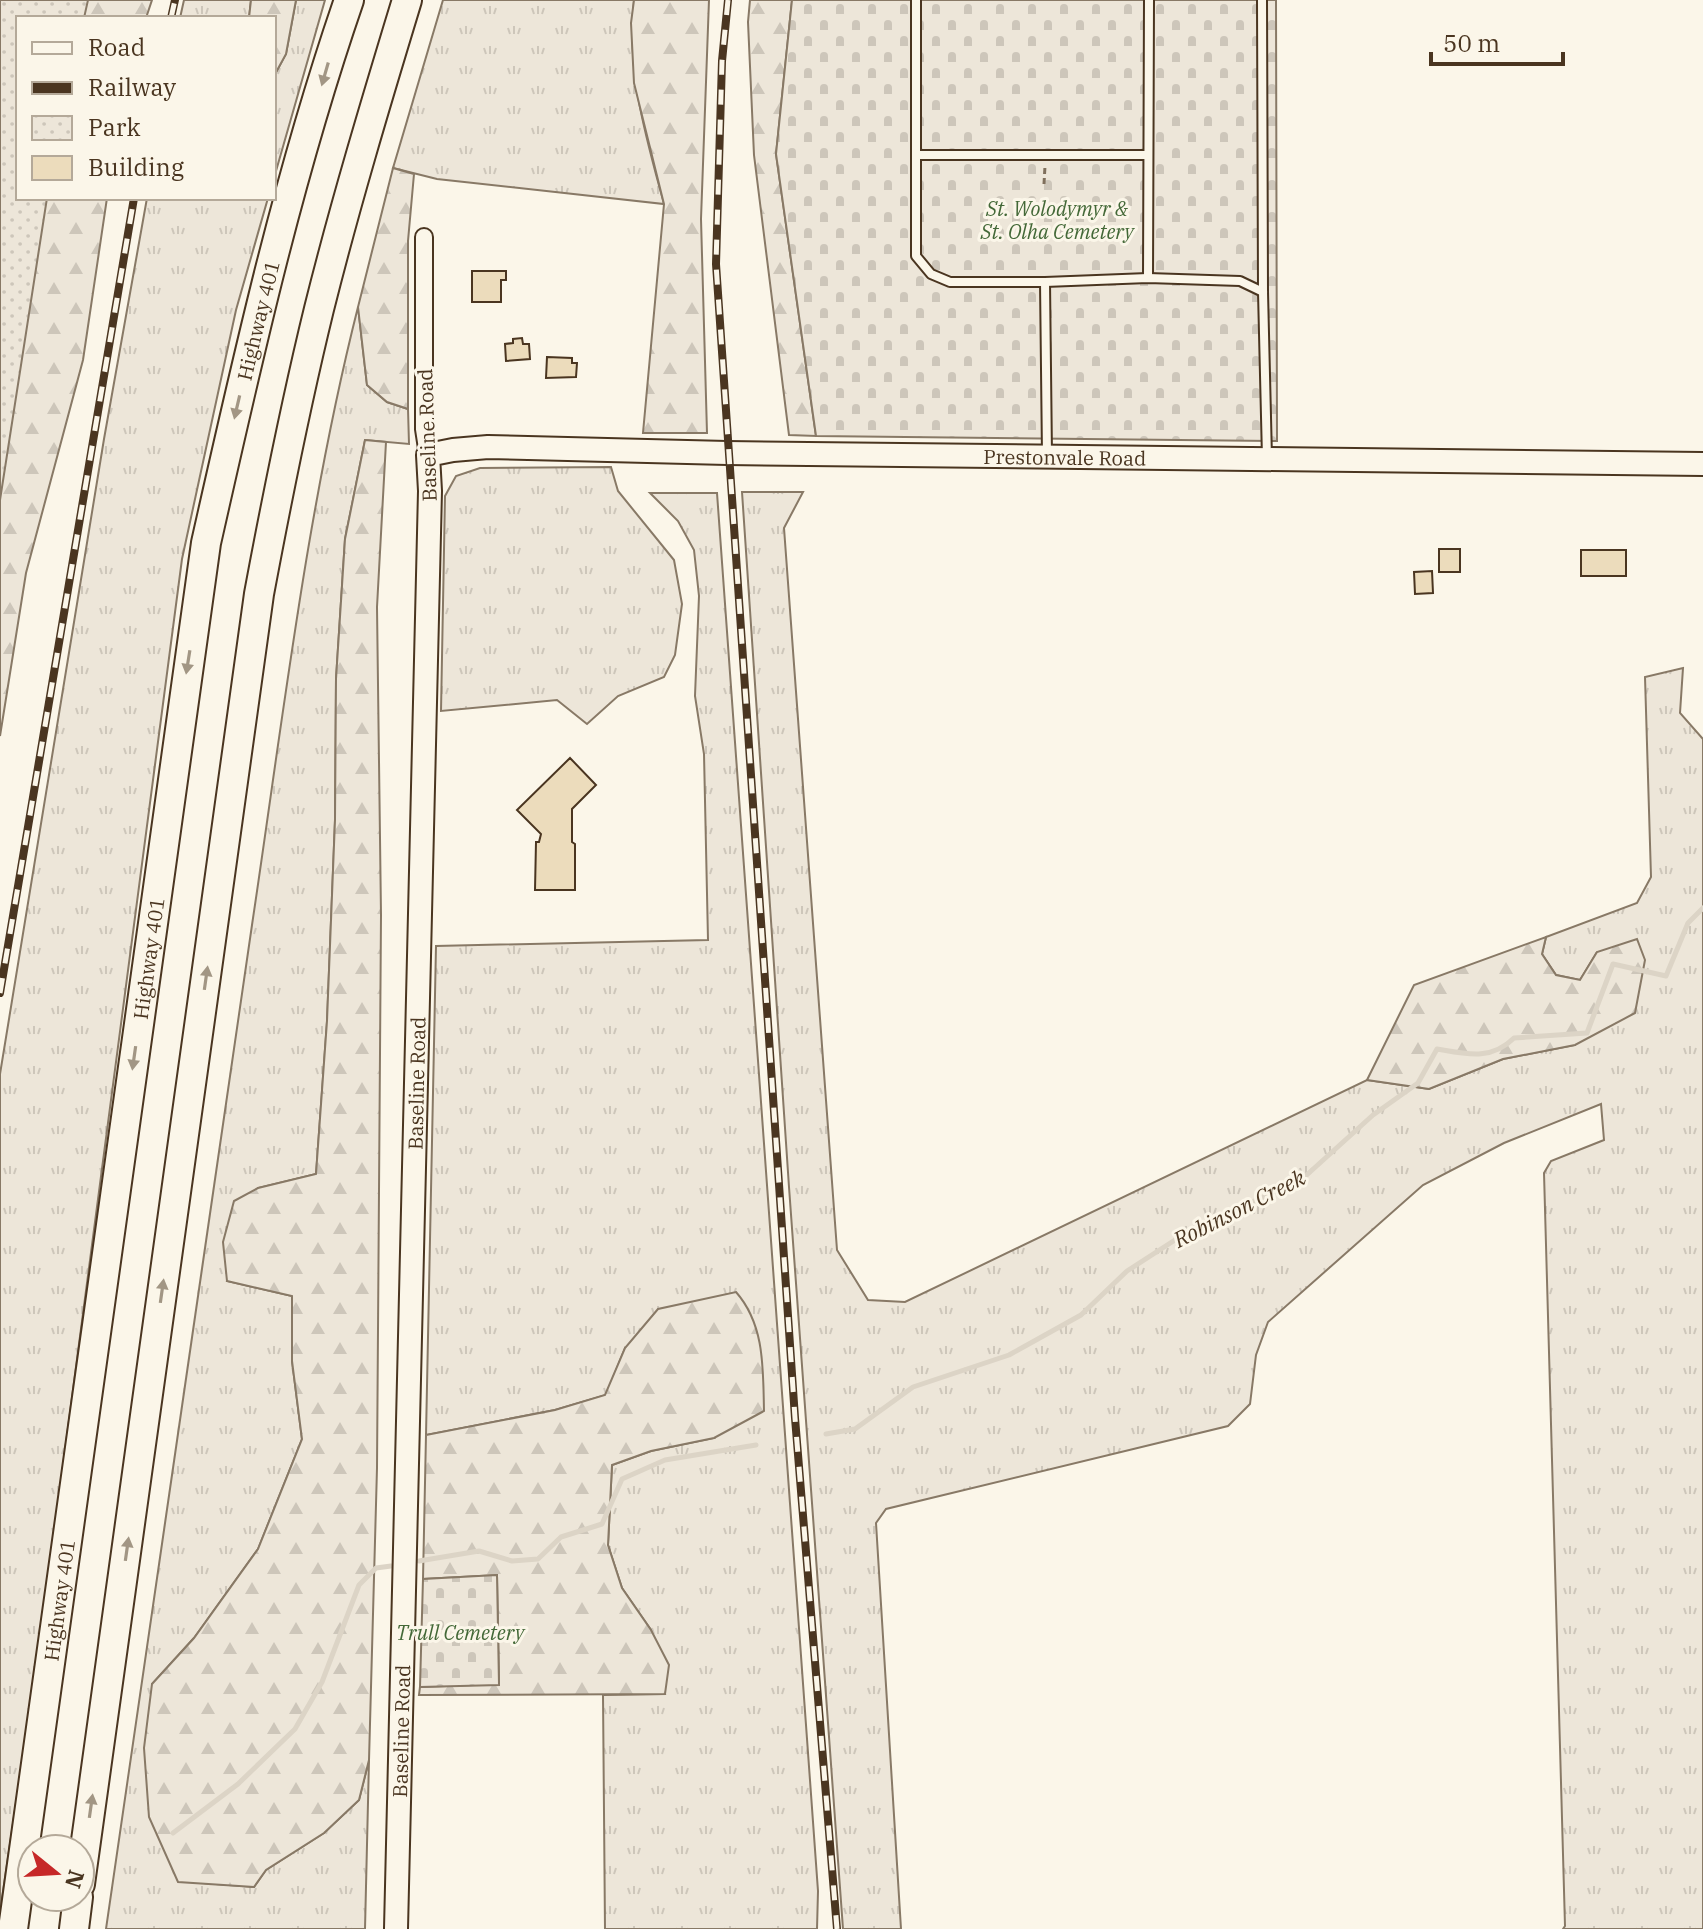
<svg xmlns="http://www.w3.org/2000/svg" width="1703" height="1929" font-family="'IBM Plex Serif',serif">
<defs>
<pattern id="grass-tufts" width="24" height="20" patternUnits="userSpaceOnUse" patternTransform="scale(2)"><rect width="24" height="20" fill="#ede6d9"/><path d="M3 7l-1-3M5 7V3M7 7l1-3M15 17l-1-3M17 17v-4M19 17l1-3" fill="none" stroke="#cdc6ba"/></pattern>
<pattern id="forest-firs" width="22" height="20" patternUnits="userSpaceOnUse" patternTransform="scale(2)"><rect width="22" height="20" fill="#ede6d9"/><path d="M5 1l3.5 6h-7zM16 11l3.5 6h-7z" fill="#cdc6ba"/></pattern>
<pattern id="cemetery-stones" width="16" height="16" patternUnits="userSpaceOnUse" patternTransform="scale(2)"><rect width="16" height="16" fill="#ede6d9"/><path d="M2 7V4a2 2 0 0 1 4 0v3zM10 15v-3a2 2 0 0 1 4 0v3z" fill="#cdc6ba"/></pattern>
<pattern id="park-dots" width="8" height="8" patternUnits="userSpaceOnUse" patternTransform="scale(2)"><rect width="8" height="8" fill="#ede6d9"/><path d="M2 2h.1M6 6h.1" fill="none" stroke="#cdc6ba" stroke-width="1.8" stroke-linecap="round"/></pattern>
</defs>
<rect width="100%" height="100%" fill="#fbf6e9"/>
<!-- grass -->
<g fill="url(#grass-tufts)" stroke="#887966" stroke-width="2">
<path d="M184,0H251L249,18H180Z"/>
<path d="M296,0H325L274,178V76L286,54Z"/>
<path d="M443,0H634C626,71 646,137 664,204L437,179L393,168Z"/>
<path d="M147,198H268L236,310L182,559L42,1626L0,1912V1074L104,439Z"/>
<path d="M358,307L367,385L387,402L408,409L409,444L365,440L345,539L336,679L335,820L327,1021L316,1174L258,1188L227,1281L292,1296V1361L302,1439L258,1549L194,1638L152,1684L178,1881L254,1887L266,1870L324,1833L359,1800L369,1760L365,1929H106C154,1594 201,1259 252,925C283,718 307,509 358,307Z"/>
<path d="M611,467L618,491L674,560L682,604L675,655L664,677L618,696L587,724L557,700L441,711L445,496L456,476L480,468Z"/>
<path d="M742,492H803L784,528L837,1250L868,1300L905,1302L1367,1080L1429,1089L1503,1059L1575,1045L1597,952L1580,980L1556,975L1542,954L1546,937L1637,903L1651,877L1645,677L1683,668L1680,713L1703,739V1929H1563L1565,1926L1544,1173L1551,1161L1604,1140L1601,1104L1504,1143L1423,1185L1268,1322L1256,1355L1250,1404L1228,1426L886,1509L876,1523L901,1929H843L789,1187Z"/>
<path d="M650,493H717L818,1891L817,1929H605L603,1695L665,1694L651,1630L622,1588L608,1545L612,1465L651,1451L714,1438L625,1348L606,1395L555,1410L426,1435L436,946L708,940L704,754L695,696L699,596L694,550L678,521Z"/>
</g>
<!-- forest -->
<g fill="url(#forest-firs)" stroke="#887966" stroke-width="2">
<path d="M0,0H152L146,18H18V198H107L83,360L26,573L0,736Z"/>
<path d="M251,0H296L286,54L274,76V18H249Z"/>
<path d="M634,0H709L701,219L707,433H643L664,204L634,83L631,23Z"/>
<path d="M750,0H792L776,154L816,436L789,435L754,155L748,22Z"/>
<path d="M393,168L414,174L408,241V409L387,402L367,385L358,307Z"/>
<path d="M365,440L386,442L377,607L381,915L377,1468L369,1760L359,1800L324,1833L266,1870L254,1887L178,1882L149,1817L144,1748L152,1684L194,1638L258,1549L302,1439L292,1361V1296L227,1281L223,1242L234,1201L258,1188L316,1174L327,1021L335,820L336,679L345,539Z"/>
<path d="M1546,937L1542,954L1556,975L1580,980L1597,952L1637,939L1645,960L1635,1013L1575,1045L1503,1059L1429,1089L1367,1080L1414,985Z"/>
<path d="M736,1292C765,1325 763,1369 764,1411L714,1438L651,1451L612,1465L608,1545L622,1588L651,1630L669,1665L665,1694L419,1695L420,1687L499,1684L497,1575L423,1579L426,1435L555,1410L605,1395L625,1348L658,1309Z"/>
</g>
<!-- cemetery -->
<g fill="url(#cemetery-stones)" stroke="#887966" stroke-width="2">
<path d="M792,0H1276L1277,441L816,436L776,154Z"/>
<path d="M497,1575L499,1685L420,1687L423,1579Z"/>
</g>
<!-- park -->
<path fill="url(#park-dots)" stroke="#887966" stroke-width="2" d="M0,0H88L84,18H18V198H47L0,500Z"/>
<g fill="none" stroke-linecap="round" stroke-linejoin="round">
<!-- stream -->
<g stroke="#dcd4c6" stroke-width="5">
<path d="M826,1434L855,1429L913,1387L1009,1355L1081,1315L1127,1271L1195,1227L1300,1181L1373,1115L1418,1083L1437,1049C1466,1054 1491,1061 1514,1038L1587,1033L1613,964L1666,976L1688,923L1703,908"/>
<path d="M419,1561L479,1551L512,1561L538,1559L561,1537L602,1524L622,1479L665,1460L756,1445"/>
<path d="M173,1833L238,1784L295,1729L322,1682L359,1585L376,1568L391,1566"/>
</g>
</g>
<!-- building -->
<g fill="#ecdcbc" stroke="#4a3520" stroke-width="2">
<path d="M472,271H506V280H501V302H472Z"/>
<path d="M522,338L523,344H529L530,359L506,361L505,344L513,343V339Z"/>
<path d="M547,357L572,358V363H577L576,377L546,378Z"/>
<rect x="1439" y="549" width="21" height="23"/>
<rect x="1581" y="550" width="45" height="26"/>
<path d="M1432,571L1433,593L1415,594L1414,572Z"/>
<path d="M570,758L596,785L572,809V842L575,844V890H535L536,842H539L541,834L517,810Z"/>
</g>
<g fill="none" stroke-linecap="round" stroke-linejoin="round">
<defs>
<g id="lane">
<path d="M916,0V256L931,274L950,282H1045L1047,456"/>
<path d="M1262,0L1263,292L1267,458"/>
<path d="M916,155H1147"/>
<path d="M1148,278L1149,0"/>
<path d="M1045,282L1148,278L1240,281L1263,292"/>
</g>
<path id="street" d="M424,237V429L428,455"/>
<g id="secondary">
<path id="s1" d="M396,1929L430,491L428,455L453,450L488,447L727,453L1703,464"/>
</g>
<g id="highway">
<path d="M80,1884L259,594C277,498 296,403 319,309C345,205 376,102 407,0"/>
<path id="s2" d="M13,1929L206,543C247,361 288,177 349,0"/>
<path d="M74,1929L78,1897"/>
</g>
</defs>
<!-- lane casing -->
<use href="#lane" stroke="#4a3520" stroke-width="12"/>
<!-- street casing -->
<use href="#street" stroke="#4a3520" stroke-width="20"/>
<!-- secondary casing -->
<use href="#secondary" stroke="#4a3520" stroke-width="26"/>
<!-- highway casing -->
<use href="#highway" stroke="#4a3520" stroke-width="32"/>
<!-- path -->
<path stroke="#7f6f5c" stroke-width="3" stroke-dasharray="6 4" stroke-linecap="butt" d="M1044,184L1045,166"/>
<!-- lane -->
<use href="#lane" stroke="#fbf6e9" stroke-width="8"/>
<!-- street -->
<use href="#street" stroke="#fbf6e9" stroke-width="16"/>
<!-- secondary -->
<use href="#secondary" stroke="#fbf6e9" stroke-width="22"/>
<!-- highway -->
<use href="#highway" stroke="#fbf6e9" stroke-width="28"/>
<defs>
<g id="rail">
<path d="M728,0L722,61L716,264L795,1418L837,1929"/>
<path d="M171,18L175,0"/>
<path d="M0,993L134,198"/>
</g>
</defs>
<!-- rail casing -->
<use href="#rail" stroke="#4a3520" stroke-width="8"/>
<!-- rail -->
<use href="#rail" stroke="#fbf6e9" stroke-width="5" stroke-dasharray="15" stroke-linecap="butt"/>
</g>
<!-- one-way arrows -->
<defs><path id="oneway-solid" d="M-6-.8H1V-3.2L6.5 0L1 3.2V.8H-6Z" transform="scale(2)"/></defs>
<g fill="#a29684">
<use href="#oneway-solid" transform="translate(325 74) rotate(106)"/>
<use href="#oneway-solid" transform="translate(237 407) rotate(103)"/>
<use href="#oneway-solid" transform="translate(188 662) rotate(99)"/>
<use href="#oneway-solid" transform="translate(206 978) rotate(-82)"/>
<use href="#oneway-solid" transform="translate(134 1058) rotate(98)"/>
<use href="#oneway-solid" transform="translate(162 1291) rotate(-82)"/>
<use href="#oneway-solid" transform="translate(127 1549) rotate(-82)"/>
<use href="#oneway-solid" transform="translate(91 1806) rotate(-82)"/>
</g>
<g text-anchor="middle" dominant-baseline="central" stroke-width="6" stroke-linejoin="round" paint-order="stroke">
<!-- park labels -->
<g font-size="20" font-style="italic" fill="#436837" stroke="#fbf6e9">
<text x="1057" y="208">St. Wolodymyr &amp;<tspan x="1057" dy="23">St. Olha Cemetery</tspan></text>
<text x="460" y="1632">Trull Cemetery</text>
</g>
<!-- street labels -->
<g font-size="20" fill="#4a3520" stroke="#fbf6e9">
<text stroke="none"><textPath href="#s2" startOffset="1628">Highway 401</textPath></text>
<text transform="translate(427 435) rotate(-92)">Baseline Road</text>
<text stroke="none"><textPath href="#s1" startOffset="2112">Prestonvale Road</textPath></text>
<text stroke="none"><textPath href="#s2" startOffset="980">Highway 401</textPath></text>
<text stroke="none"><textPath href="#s1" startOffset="846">Baseline Road</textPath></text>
<text stroke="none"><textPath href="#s2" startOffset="332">Highway 401</textPath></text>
<text stroke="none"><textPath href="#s1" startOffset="198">Baseline Road</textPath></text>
</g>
<!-- water labels -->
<g font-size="22" font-style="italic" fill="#4a3520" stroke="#fbf6e9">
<text transform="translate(1239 1208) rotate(-27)">Robinson Creek</text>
</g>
</g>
<!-- legend -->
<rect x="16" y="16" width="260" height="184" fill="#fbf6e9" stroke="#b4a999" stroke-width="2"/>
<rect x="32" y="42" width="40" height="12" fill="#fbf6e9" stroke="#b4a999" stroke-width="2"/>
<text x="88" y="56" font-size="24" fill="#4a3520">Road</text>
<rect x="32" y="82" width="40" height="12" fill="#4a3520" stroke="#b4a999" stroke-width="2"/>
<text x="88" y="96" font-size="24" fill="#4a3520">Railway</text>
<rect x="32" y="116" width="40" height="24" fill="url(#park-dots)" stroke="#b4a999" stroke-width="2"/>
<text x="88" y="136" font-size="24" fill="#4a3520">Park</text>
<rect x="32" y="156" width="40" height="24" fill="#ecdcbc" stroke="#b4a999" stroke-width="2"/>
<text x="88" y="176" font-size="24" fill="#4a3520">Building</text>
<!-- north arrow -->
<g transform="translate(56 1873) rotate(108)"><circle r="38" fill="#fbf6e9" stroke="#b4a999" stroke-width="2"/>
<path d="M0-6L14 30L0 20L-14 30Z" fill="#c62828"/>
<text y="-12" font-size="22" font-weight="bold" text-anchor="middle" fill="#4a3520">N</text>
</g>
<!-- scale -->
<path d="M1431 52v12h132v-12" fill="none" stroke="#4a3520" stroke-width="4"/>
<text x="1443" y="52" font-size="24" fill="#4a3520" stroke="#fbf6e9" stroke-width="6" paint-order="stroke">50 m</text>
</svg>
